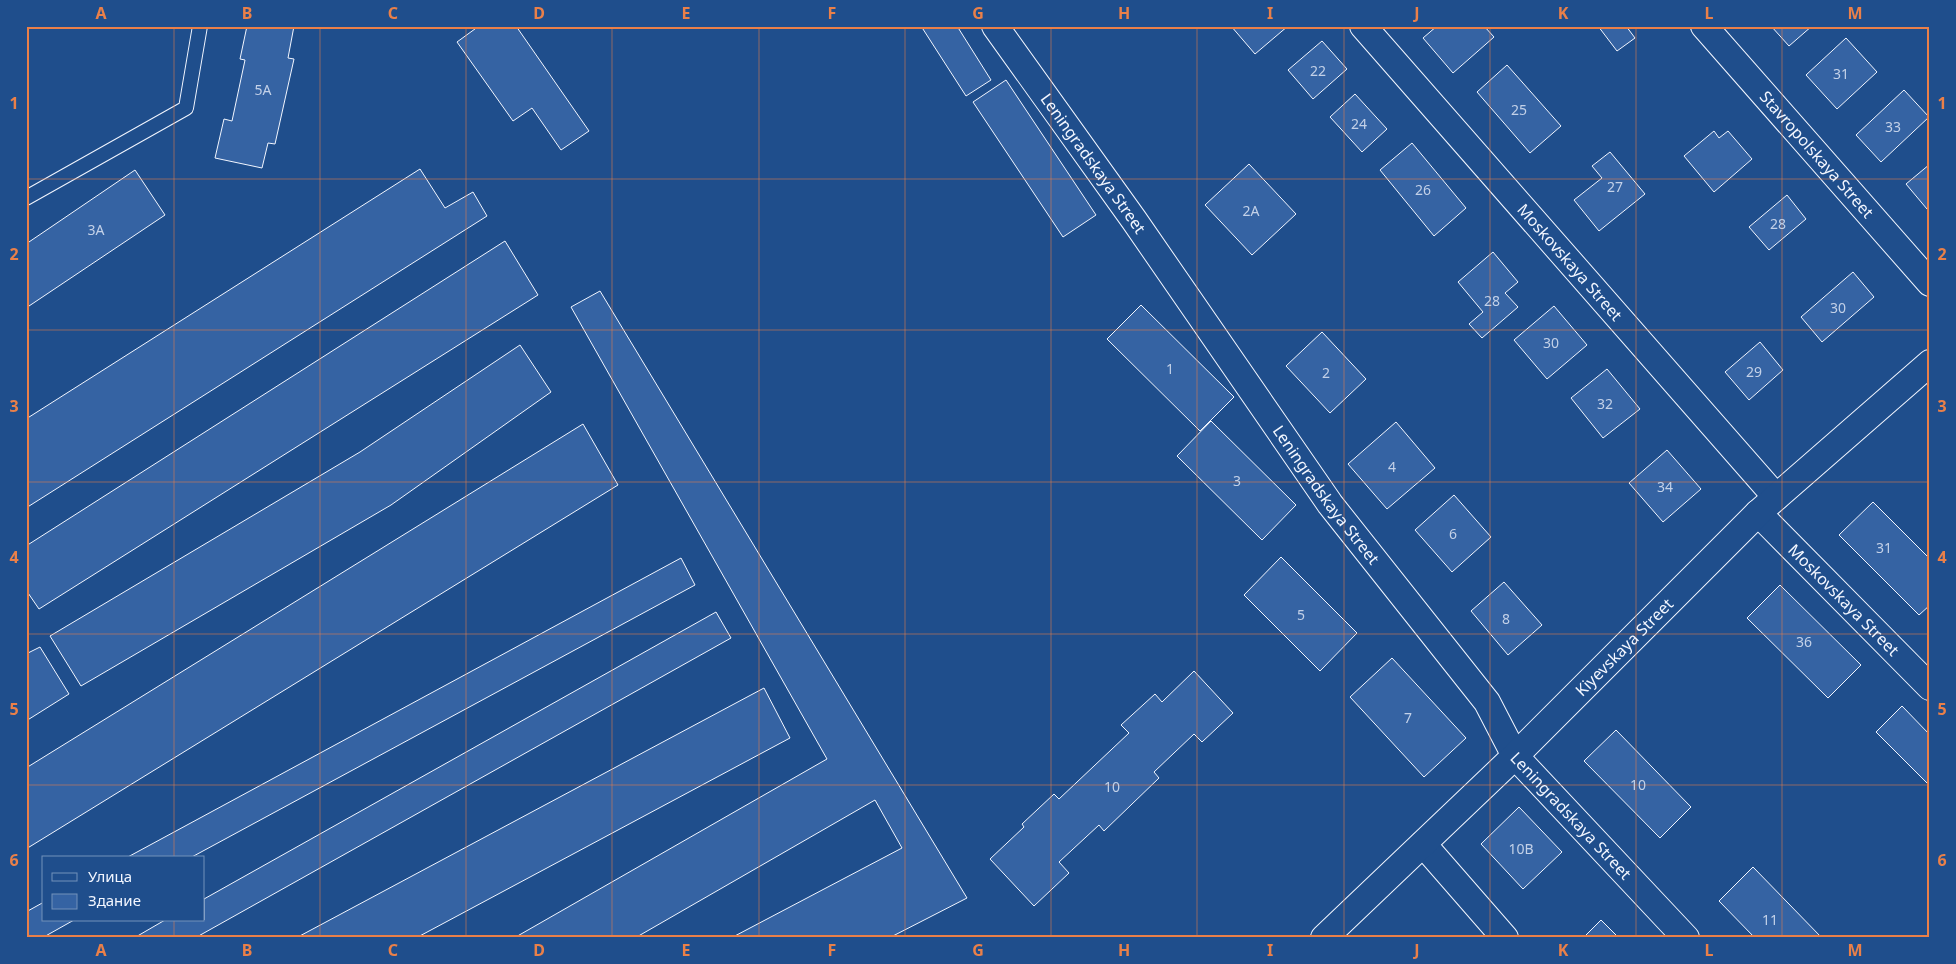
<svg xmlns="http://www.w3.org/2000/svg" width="1956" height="964" font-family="'Noto Sans',sans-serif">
<rect width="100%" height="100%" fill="#1f4e8c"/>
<!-- building -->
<g fill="#3563a3" stroke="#f2f6ff">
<path d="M247,26H294L288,58L294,59L275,144L268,143L262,168L215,158L224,119L232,121L245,60L240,59Z"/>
<path d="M479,26H516L589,131L561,150L532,108L513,121L457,42Z"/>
<path d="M921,26H957L991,80L966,96Z"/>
<path d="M1231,26H1288L1255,54Z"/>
<path d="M1437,26H1484L1494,37L1453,73L1423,38Z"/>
<path d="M1598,26H1626L1635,38L1617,51Z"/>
<path d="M1771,26H1812L1789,46Z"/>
<path d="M1846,38L1877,72L1837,109L1806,75Z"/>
<path d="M1322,41L1347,69L1313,99L1288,70Z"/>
<path d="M1507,65L1561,126L1530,153L1477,92Z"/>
<path d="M1006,80L1096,215L1063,237L973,102Z"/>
<path d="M1904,90L1929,117L1881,162L1856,135Z"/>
<path d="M1355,94L1387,129L1362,152L1330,117Z"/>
<path d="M1714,131L1719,138L1728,131L1752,159L1714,192L1684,156Z"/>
<path d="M1412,143L1466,208L1434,236L1380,170Z"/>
<path d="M1610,152L1645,194L1599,231L1574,200L1602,178L1592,166Z"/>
<path d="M1249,164L1296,214L1252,255L1205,205Z"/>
<path d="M1930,164V207L1927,209L1906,184Z"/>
<path d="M420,169L445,208L473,192L487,216L26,508V419Z"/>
<path d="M135,170L165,215L26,308V244Z"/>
<path d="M1787,195L1806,219L1769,250L1749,227Z"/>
<path d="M505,241L538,295L39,609L26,590V546Z"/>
<path d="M1493,252L1518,282L1505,293L1518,307L1482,338L1469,324L1483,312L1458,282Z"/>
<path d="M1853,272L1874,297L1822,342L1801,317Z"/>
<path d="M600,291L967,898L889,938H731L902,848L875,800L635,938H514L827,759L571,307Z"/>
<path d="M1141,305L1234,397L1200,431L1107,339Z"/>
<path d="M1554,306L1587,345L1547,379L1514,340Z"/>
<path d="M1322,332L1366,379L1330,413L1286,366Z"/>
<path d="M1760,342L1783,370L1749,400L1725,372Z"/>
<path d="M520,345L551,392L391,505L81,686L50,636L360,452Z"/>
<path d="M1607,369L1640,409L1603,438L1571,398Z"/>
<path d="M1211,421L1296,505L1262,540L1177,456Z"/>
<path d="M1396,422L1435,468L1387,509L1348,464Z"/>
<path d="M583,424L618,485L26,849V768Z"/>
<path d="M1667,450L1701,489L1663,522L1629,483Z"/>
<path d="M1454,495L1491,537L1452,572L1415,530Z"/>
<path d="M1873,502L1930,559V605L1919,615L1839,535Z"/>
<path d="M1281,557L1357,633L1320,671L1244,595Z"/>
<path d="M681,558L695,585L190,858H126Z"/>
<path d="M1504,582L1542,625L1508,655L1471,611Z"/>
<path d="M1780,585L1861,665L1828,698L1747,618Z"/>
<path d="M716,612L731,638L195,938H134L165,920H204V899Z"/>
<path d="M40,647L69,694L26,721V654Z"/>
<path d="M1392,658L1466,738L1424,777L1350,697Z"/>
<path d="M1194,671L1233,713L1202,742L1194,734L1154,772L1159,778L1104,831L1099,825L1059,862L1069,873L1034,906L990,859L1024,827L1022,824L1054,794L1059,799L1129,733L1121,725L1155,694L1162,702Z"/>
<path d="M764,688L790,738L416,938H296Z"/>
<path d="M1902,706L1930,735V786L1876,732Z"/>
<path d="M1616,730L1691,807L1660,838L1584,761Z"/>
<path d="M1519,807L1562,852L1523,889L1481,844Z"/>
<path d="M1753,867L1822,938H1755L1719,901Z"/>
<path d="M44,902V920H74L42,938H26V912Z"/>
<path d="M1601,920L1619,938H1583Z"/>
</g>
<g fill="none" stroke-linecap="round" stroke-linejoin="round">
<defs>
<path id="service" d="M26,198L186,108L200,26"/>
<g id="minor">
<path id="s1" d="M995,26L1134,220L1330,504L1487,702L1515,756L1686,938"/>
<path id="s2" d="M1363,26L1776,497"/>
<path id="s3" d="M1704,26L1930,283"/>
<path id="s4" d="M1758,513L1930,687"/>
<path d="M1423,844L1505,938"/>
<path id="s5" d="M1324,938L1515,756L1758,513L1930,363"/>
</g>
</defs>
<!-- service casing -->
<use href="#service" stroke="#f2f6ff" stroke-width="16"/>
<!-- minor casing -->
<use href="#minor" stroke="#f2f6ff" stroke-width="28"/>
<!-- service -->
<use href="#service" stroke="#1f4e8c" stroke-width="14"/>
<!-- minor -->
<use href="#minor" stroke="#1f4e8c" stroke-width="26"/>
</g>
<!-- grid -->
<path fill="none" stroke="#ea8049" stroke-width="1" stroke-opacity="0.55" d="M174,26V858M320,26V938M466,26V938M612,26V938M759,26V938M905,26V938M1051,26V938M1197,26V938M1344,26V938M1490,26V938M1636,26V938M1782,26V938M26,179H1930M26,330H1930M26,482H1930M26,634H1930M26,785H1930M174,920V938"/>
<g text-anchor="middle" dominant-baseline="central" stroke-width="4" stroke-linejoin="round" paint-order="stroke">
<!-- number labels -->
<g font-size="14" fill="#c3d1e8">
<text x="1318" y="70">22</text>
<text x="1841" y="73">31</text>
<text x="263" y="89">5А</text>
<text x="1519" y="109">25</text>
<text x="1359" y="123">24</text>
<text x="1893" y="126">33</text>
<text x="1615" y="186">27</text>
<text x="1423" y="189">26</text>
<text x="1251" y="210">2А</text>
<text x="1778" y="223">28</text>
<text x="96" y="229">3А</text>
<text x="1492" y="300">28</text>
<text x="1838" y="307">30</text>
<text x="1551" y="342">30</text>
<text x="1170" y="368">1</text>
<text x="1754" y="371">29</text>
<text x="1326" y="372">2</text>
<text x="1605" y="403">32</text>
<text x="1392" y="466">4</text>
<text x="1237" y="480">3</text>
<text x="1665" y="486">34</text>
<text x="1453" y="533">6</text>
<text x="1884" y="547">31</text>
<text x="1301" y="614">5</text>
<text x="1506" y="618">8</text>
<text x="1804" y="641">36</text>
<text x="1408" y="717">7</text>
<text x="1638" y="784">10</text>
<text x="1112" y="786">10</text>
<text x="1521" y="848">10В</text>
<text x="1770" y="919">11</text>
</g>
<!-- street labels -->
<g font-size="16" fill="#f2f6ff" stroke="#1f4e8c">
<text stroke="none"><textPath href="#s3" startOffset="171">Stavropolskaya Street</textPath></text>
<text stroke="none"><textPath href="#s1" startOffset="169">Leningradskaya Street</textPath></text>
<text stroke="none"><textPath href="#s2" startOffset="314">Moskovskaya Street</textPath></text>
<text stroke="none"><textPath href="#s1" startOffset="574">Leningradskaya Street</textPath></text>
<text stroke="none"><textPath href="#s4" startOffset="122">Moskovskaya Street</textPath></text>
<text stroke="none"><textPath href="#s5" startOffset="418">Kiyevskaya Street</textPath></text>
<text stroke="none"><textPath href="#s1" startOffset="979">Leningradskaya Street</textPath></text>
</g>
</g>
<!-- border -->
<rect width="1956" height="964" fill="none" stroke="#1f4e8c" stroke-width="55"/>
<!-- legend -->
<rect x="42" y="856" width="162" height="65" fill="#1f4e8c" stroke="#7391ba"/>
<rect x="52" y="873" width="25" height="8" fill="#1f4e8c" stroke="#7391ba"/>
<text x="88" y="882" font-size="15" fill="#f2f6ff">Улица</text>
<rect x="52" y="894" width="25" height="15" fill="#3563a3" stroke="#7391ba"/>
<text x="88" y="906" font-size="15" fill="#f2f6ff">Здание</text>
<rect x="28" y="28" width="1900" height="908" fill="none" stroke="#ea8049" stroke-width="2"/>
<g font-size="16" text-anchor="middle" font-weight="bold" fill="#ea8049">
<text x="101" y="19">A</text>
<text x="247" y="19">B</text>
<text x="393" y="19">C</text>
<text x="539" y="19">D</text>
<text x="686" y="19">E</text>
<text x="832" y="19">F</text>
<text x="978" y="19">G</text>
<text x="1124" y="19">H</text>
<text x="1270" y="19">I</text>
<text x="1417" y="19">J</text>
<text x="1563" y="19">K</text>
<text x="1709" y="19">L</text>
<text x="1855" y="19">M</text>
<text x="14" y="109">1</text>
<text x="1942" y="109">1</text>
<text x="14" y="260">2</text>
<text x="1942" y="260">2</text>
<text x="14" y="412">3</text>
<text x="1942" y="412">3</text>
<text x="14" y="563">4</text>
<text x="1942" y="563">4</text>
<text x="14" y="715">5</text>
<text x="1942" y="715">5</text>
<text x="14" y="866">6</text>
<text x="1942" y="866">6</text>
<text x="101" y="956">A</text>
<text x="247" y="956">B</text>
<text x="393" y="956">C</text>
<text x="539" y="956">D</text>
<text x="686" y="956">E</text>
<text x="832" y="956">F</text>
<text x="978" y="956">G</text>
<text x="1124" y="956">H</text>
<text x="1270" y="956">I</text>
<text x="1417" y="956">J</text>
<text x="1563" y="956">K</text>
<text x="1709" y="956">L</text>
<text x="1855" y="956">M</text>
</g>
</svg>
